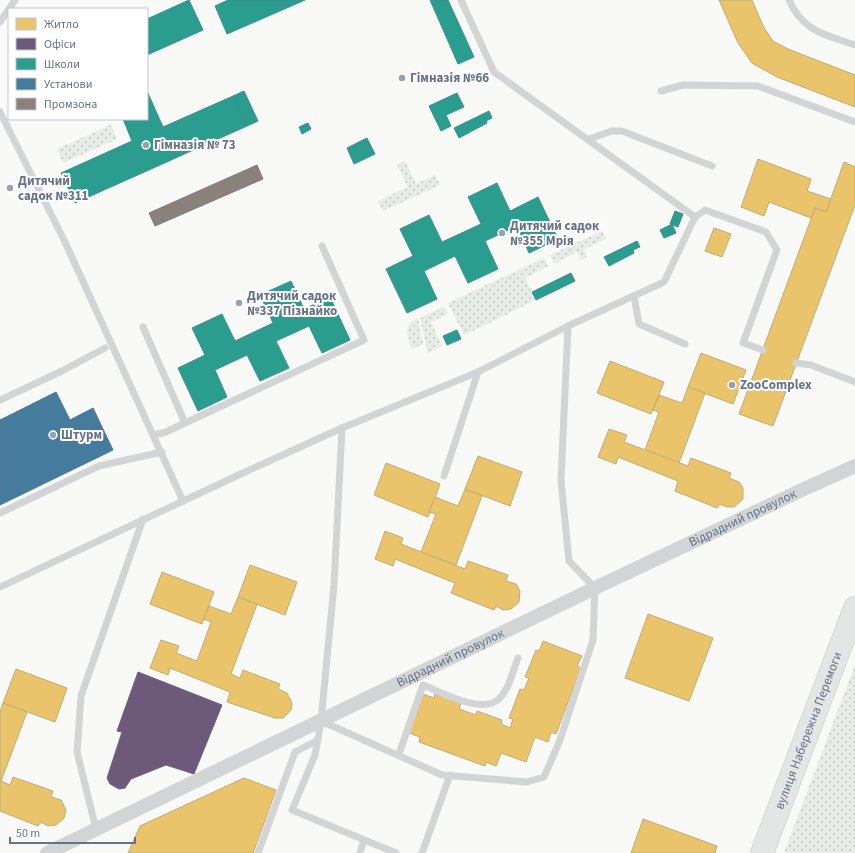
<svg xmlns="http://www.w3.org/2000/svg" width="855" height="853" font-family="'Source Sans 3',sans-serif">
<defs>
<pattern id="grass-dots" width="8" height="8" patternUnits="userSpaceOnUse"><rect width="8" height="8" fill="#e7ece6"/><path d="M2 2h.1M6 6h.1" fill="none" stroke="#bfc4c0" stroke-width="1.8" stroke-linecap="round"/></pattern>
</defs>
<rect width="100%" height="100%" fill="#f9f9f8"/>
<!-- grass -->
<g fill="url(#grass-dots)">
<path d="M111,125L117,139L63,163L57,149Z"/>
<path d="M405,161L416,184L435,175L440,185L383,211L378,201L408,187L397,165Z"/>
<path d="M602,231L606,239L584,249L587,257L581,260L577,252L554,264L550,255Z"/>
<path d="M544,258L548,266L525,278L536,300L464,335L448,303Z"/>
<path d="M444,307L448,314L431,322L442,346L428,353L420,318Z"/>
<path d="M418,318L423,344L412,349C407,336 402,325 418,318Z"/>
<path d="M855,665V853H784Z"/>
</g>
<!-- homes -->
<g fill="#e9c46a" stroke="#c2ab74">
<path d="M719,0H752L764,28L773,41L788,49L855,75V107L777,77L752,63L738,43Z"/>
<path d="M758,159L811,179L807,191L831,199L826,212L815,208L811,218L769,202L764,216L741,207Z"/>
<path d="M844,162L855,167V205L773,426L739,414L815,208L826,212Z"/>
<path d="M714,228L731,234L722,257L705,251Z"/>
<path d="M701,353L746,370L733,404L688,387Z"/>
<path d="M610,361L664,382L651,414L597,393Z"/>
<path d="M688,387L705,393L679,463L645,450L659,412L653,410L659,395L682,403Z"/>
<path d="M609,429L627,435L624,442L688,466L691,458L731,473L729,478L739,482L743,488V499L734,507H727L720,504L717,508L675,491L678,481L618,457L616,464L598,457Z"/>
<path d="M478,456L522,472L510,506L465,489Z"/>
<path d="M386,463L440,484L428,517L374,495Z"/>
<path d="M465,489L482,496L456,565L421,552L436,514L429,512L435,497L458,506Z"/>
<path d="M385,531L403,538L401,544L465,569L468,561L508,575L506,581L516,584L520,591L519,602L511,609L503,610L496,606L494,610L451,593L455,583L395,559L393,566L375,559Z"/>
<path d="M250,565L297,582L285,615L238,597Z"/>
<path d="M162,572L214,592L202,624L150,604Z"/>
<path d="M238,597L257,604L231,674L240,678L243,670L280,684L278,689L287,693L292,703L291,710L283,718H275L227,702L230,692L170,668L168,675L150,668L161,640L179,646L176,653L197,661L211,622L204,619L209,606L231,614Z"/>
<path d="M648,614L713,638L689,701L625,678Z"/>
<path d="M543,641L582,656L577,666L581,668L556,734L551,732L548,742L535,737L526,762L501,753L496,766L486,762L485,766L419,742L420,737L409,733L423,694L434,698L435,694L461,703L459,709L476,715L477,711L502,720L501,724L510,728L513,719L509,718L520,689L524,690L529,678L525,677L536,650L539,651Z"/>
<path d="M16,669L67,688L55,722L3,703Z"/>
<path d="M3,703L27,712L1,781L10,785L13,777L53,791L51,797L61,800L66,810L64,818L56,825L48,826L41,822L38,826L0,811V712Z"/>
<path d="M244,778L276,790L253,853H128L140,826Z"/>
<path d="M643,819L717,846L715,853H631Z"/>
</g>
<!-- offices -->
<path fill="#6d597a" stroke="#6b607f" d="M138,672L222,705L194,774L166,765L131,779L125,788L119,789L110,784L107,778L122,732L117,731Z"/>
<!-- schools -->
<g fill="#2a9d8f" stroke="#3c908e">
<path d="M189,0L203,30L147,55V19Z"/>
<path d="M228,0H305L227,34L215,6Z"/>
<path d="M430,0H448L474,57L458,64Z"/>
<path d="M147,91L163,127L233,96L247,126L75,203L61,173L132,141L123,119H147Z"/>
<path d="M244,91L258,121L247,126L233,96Z"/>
<path d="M457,93L464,107L446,115L451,126L441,131L429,106Z"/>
<path d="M489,111L492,118L486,121L487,123L459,138L454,128Z"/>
<path d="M308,123L311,129L302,134L299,127Z"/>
<path d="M367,138L375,154L354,164L347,148Z"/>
<path d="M497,183L510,211L538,197L558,239L529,253L517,226L485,241L498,269L468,283L455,256L424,271L437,299L407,313L386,269L413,256L400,229L429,215L442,242L481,224L468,197Z"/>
<path d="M675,211L683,214L678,227L670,224Z"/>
<path d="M672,224L676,233L664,238L660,230Z"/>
<path d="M637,241L640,247L633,250L634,253L609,266L604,257Z"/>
<path d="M571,273L575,281L536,300L532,292Z"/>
<path d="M291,281L304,309L330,297L350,340L322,353L309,326L276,341L289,368L260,381L247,355L215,370L227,397L198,411L178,368L205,355L192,328L222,314L235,341L273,323L260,295Z"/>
<path d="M457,330L461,339L447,345L443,336Z"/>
</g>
<!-- public -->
<path fill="#457b9d" stroke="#4f7898" d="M56,392L70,420L93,408L113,450L0,505V420Z"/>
<!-- industry -->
<path fill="#8a817c" stroke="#7f7c80" d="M257,165L263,179L155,226L149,213Z"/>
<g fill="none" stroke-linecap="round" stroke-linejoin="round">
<defs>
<g id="primary">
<path id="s2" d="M762,853L855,608"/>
</g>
</defs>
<!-- primary casing -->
<use href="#primary" stroke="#d5d6d7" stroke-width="24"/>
<!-- lane -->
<g stroke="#d3d4d5" stroke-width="7">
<path d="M461,0L494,72L695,217"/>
<path d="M789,0C802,31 826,35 855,45"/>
<path d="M9,9L15,0"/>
<path d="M0,22L9,9"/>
<path d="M661,91L683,85L758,86L855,122"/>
<path d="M0,112L65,242L183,501"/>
<path d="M589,139L612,131H622L712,166"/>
<path d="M634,296L639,324L685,344"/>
<path d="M143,327L185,423L166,432L154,435"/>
<path d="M796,363L811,365L855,382"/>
<path d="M0,400L62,371L105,348"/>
<path d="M185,423L364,340L322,246"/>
<path d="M342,428L334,585L321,721L315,755L292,810L396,853"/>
<path d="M444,476L478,372"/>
<path d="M0,513L99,466L162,452"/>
<path d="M0,587L245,472L342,428L478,372L568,326L664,282L695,217L705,210L766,232L777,250L743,343L763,350"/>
<path d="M321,721L442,775L527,782L544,777L560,740L593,640L595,588L569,561L561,480L568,326"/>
<path d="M399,754L423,685C441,692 482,715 499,699C509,689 513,671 518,658"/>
<path d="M96,829L77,752L81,696L143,519"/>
<path d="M258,853L295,752L318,740"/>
<path d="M360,853L364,840"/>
<path d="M422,853L450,775"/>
</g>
<!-- street -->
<path stroke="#d3d4d5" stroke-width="14" id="s1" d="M47,853L595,588L804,489L855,466"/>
<!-- primary -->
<use href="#primary" stroke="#e4e5e5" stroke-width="22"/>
</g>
<!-- markers -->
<g fill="#99a1b1" stroke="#fff" stroke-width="1.5">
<circle cx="402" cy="78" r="4"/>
<circle cx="146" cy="145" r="4"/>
<circle cx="10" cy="188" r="4"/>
<circle cx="502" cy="233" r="4"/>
<circle cx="239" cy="303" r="4"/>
<circle cx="732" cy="385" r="4"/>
<circle cx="53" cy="435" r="4"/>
</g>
<g text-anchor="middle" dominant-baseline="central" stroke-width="4" stroke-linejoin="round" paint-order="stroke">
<!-- poi labels -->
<g font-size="13" font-weight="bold" fill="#66728b" stroke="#fff" text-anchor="start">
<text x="410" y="78">Гімназія №66</text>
<text x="154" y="145">Гімназія № 73</text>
<text x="18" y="181">Дитячий<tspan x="18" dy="15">садок №311</tspan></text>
<text x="510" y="226">Дитячий садок<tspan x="510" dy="15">№355 Мрія</tspan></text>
<text x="247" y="296">Дитячий садок<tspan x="247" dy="15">№337 Пізнайко</tspan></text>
<text x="740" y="385">ZooComplex</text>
<text x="61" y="435">Штурм</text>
</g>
<!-- street labels -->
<g font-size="13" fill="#66728b" stroke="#fff">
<text stroke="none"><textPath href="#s1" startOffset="772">Відрадний провулок</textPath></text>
<text stroke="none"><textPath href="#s1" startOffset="448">Відрадний провулок</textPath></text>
<text stroke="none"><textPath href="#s2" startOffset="131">вулиця Набережна Перемоги</textPath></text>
</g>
</g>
<!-- legend -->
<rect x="8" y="8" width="140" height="112" fill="#ffffff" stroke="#c2c7d1"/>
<rect x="16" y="18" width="20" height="12" fill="#e9c46a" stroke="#c2c7d1"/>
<text x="44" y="28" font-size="12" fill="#66728b">Житло</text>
<rect x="16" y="38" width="20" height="12" fill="#6d597a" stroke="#c2c7d1"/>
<text x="44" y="48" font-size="12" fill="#66728b">Офіси</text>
<rect x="16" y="58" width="20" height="12" fill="#2a9d8f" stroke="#c2c7d1"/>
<text x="44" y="68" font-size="12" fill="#66728b">Школи</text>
<rect x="16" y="78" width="20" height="12" fill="#457b9d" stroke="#c2c7d1"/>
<text x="44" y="88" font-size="12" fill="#66728b">Установи</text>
<rect x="16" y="98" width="20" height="12" fill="#8a817c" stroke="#c2c7d1"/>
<text x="44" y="108" font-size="12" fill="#66728b">Промзона</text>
<!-- scale -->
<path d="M10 837v6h125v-6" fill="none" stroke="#66728b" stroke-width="2"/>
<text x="16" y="837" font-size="12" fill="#66728b" stroke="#ffffff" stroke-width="3" paint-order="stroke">50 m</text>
</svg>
